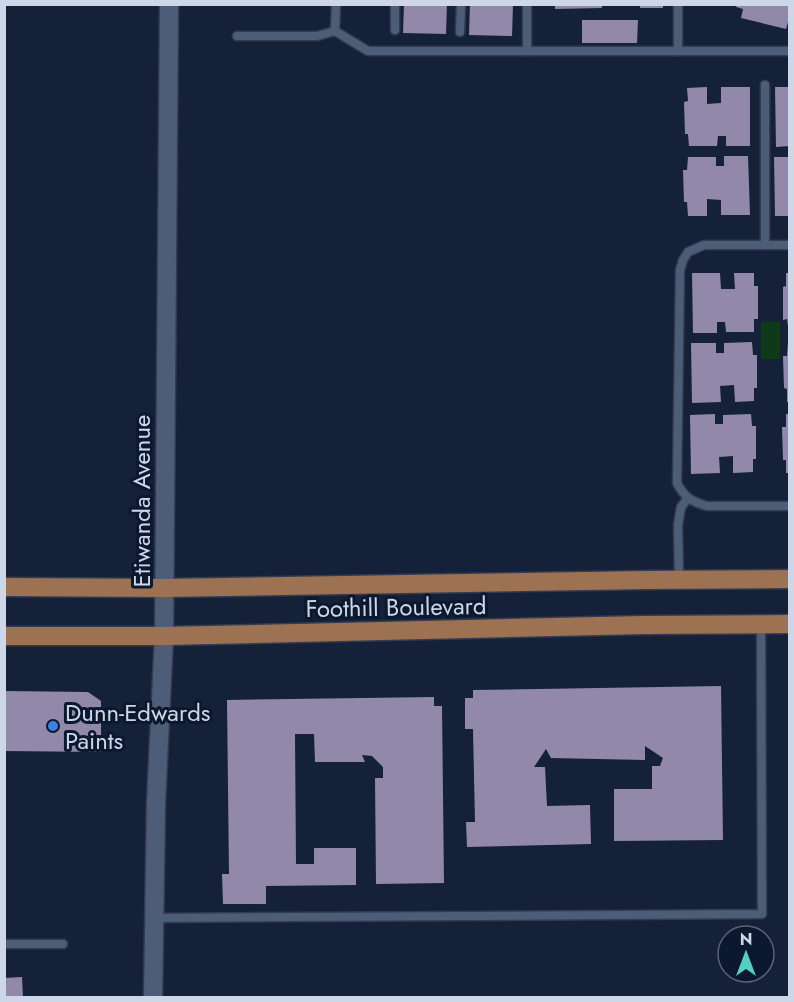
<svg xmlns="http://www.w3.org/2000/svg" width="794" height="1002" font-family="Jost,sans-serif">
<rect width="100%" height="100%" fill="#152139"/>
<!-- green -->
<rect fill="#0f3a19" x="761" y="322" width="19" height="37"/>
<!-- building -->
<g fill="#9289aa">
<path d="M404,4H447L446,34L403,33Z"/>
<path d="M470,4H513L512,36L469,35Z"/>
<path d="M555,4H602V8L555,9Z"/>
<rect x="640" y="4" width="23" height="4"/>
<path d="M737,4H790V22H788L786,29L741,18L743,9L736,7Z"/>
<path d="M582,20H638L637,43H582Z"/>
<path d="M707,87V104L721,103V87H750V146H726V136H718L717,146H689L688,134H685L684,102L688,101L687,88Z"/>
<path d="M775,87H790V146L776,147Z"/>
<path d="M724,156H748L750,215H721V200L707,199V216H688L687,202H684L683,170H687L688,157H716V166H724Z"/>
<path d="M774,157H790V216H775Z"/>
<path d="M692,273H720L721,289H735L734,273H754V286H758V319H754V332H726L725,322H717V333H693Z"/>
<path d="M786,273H790V326H788L787,319L783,320V287L786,286Z"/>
<path d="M752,342L753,355H757V388H754V401L735,402L734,385L720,386L721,402L692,403L691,343H716V353H724V343Z"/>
<path d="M788,342H790V402H787V389L784,388L783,356H787Z"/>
<path d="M715,414V424H723V415L751,414L752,426H756V459H753V472L733,473V456L719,457L720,473L691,474L690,415Z"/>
<path d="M786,414H790V473H786V460H783L782,427H786Z"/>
<path d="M721,686L723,840L614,841V789H652V766H660L663,758L645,746V760L551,758L546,749L534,767H545L547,806L590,805L591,844L467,847L466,822H475L473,729H465V698H473V690Z"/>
<path d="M4,691L88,692L101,701V752L4,751Z"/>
<path d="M434,697V706H442L444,883L376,884L375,778H383V767L372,756L362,755L365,762H315L314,734H295L296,864H314V848H356V885L266,886V904H223L222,874H229L227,700Z"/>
<path d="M22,977L23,998H4V978Z"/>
</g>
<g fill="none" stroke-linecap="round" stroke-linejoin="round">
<defs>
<g id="lane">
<path d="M527,4V51"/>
<path d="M395,30V4"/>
<path d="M335,31L336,4"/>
<path d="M460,32L461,4"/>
<path d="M237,36H317L335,31L368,51H790"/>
<path d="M678,51V4"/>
<path d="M765,245V85"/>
<path d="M790,245H704L688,252L683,260L680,270L677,483C684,497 692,502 707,506H790"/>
<path d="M679,579L678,525L681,507L688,498"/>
<path d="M153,918L762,914L761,624"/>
<path d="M4,944H63"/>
</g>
<path id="secondary" d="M153,998L156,803L164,636L169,4"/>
<g id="primary">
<path d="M4,587L164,588L647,580L790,579"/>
<path d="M4,636H164L644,625L790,624"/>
</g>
</defs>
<!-- lane casing -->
<use href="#lane" stroke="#333b50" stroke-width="11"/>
<!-- secondary casing -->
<use href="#secondary" stroke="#333b50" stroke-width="21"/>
<!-- primary casing -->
<use href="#primary" stroke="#333b50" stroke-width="21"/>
<!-- lane -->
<use href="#lane" stroke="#4d5d78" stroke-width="8"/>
<!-- secondary -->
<use href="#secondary" stroke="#4d5d78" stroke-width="18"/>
<!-- primary -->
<use href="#primary" stroke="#9c7253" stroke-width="18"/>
</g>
<!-- markers -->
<circle fill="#3f7fe0" stroke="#0c182f" stroke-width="2" cx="53" cy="726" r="6"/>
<g text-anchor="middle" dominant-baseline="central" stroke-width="6" stroke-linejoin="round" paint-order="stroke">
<!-- street labels -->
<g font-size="24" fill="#ced7e7" stroke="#0c182f">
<text transform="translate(141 501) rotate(-90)">Etiwanda Avenue</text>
<text transform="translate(396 607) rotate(-1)">Foothill Boulevard</text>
</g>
<!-- poi labels -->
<g font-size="24" fill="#ced7e7" stroke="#0c182f" text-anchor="start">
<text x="65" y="712">Dunn-Edwards<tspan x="65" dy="28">Paints</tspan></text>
</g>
</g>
<!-- border -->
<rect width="794" height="1002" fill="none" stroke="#ced7e7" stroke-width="12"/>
<!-- north arrow -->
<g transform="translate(746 954)"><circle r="28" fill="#0c182f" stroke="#5a6479" stroke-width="1.5"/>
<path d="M0-4.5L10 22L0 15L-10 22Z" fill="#58cec0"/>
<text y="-9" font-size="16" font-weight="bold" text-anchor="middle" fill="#ced7e7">N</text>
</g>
</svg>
